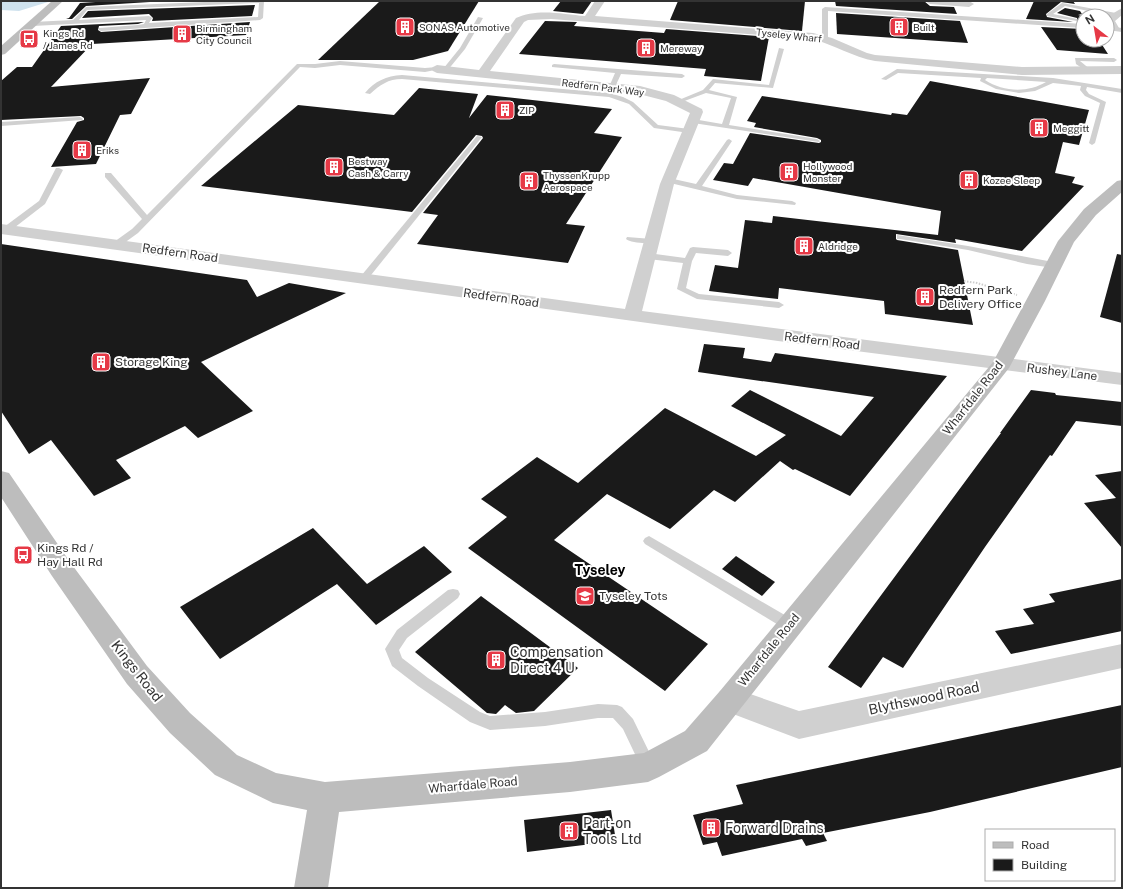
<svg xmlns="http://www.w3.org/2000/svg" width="1123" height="889" font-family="'Public Sans',sans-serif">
<rect width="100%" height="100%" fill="#fff"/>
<!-- water -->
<path fill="#cfe2ee" d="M1,1H86L48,2L19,11L1,10Z"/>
<!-- building -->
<g fill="#1a1a1a">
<path d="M111,1H166L86,6L72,19H66L69,18L80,3Z"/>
<path d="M380,1H479L448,51L413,60H318Z"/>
<path d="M561,1H592L583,14L553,11Z"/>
<path d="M678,1H805L802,31L670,20Z"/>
<path d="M835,1H924L930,6L954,7L957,14L836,6Z"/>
<path d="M1034,1H1073L1075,4L1061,2L1046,14L1047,17L1073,22L1026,19Z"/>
<path d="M255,5L252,16L152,21L153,18L149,14L82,18L88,11Z"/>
<path d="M1065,8L1080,11L1082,14L1078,15L1083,16V22H1078L1077,18L1057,13Z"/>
<path d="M836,13L960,21L968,43L837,34Z"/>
<path d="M545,21L577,22L574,26L664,33L666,29L769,37L761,81L704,76L706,69L519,54Z"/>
<path d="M144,22L138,24L99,26L98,30L101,32L250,22L246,35L92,44L51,87L150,78L131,114L120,115L96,164L51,167L77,122L84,120V118L81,116L1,120V81L17,67H32L61,26Z"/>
<path d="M1041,27L1083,29V40H1099L1108,54L1057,50Z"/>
<path d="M930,81L1089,110L1079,145L1063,142L1055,173L1075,177L1072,183L1084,186L1022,251L955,239L956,243L896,234V239L897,240L958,250L973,325L885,314L884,301L779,288L778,299L709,291L715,265L738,268L745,220L772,223L773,216L938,235L941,211L753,178L748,186L713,180L724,163L733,164L750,133L819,143L821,142V140L817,138L754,127L756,123L747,121L762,96L891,115L892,113L907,115Z"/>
<path d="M419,88L478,94L469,118L487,95L612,109L594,133L622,137L566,224L585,226L568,263L417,244L438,215L423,213L483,138L482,136L476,135L412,212L201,186L298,105L394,115Z"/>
<path d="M1,244L247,280L257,297L289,283L346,293L201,362L253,411L198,438L185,426L116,460L131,478L94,496L51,440L29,454L1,411Z"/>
<path d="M1117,254L1122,255V323L1100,317Z"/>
<path d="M704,344L745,348L743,358L771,362L775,353L947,376L850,496L795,469L793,470L780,461L735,502L714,490L670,529L607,494L554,540L708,644L665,691L468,548L507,517L481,499L537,457L578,483L665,408L756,456L786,435L731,406L750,390L841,436L874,397L698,372Z"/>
<path d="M1031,390L1055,393L1056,395L1122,402V426L1076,421L1052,456L1050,455L985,547L903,668L883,657L861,688L828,667L1001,433H1000Z"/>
<path d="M1122,471V548L1084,503L1116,498L1095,475Z"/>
<path d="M313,528L367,584L424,546L452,572L376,625L337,584L220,659L180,607Z"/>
<path d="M736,556L775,582L762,596L722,569Z"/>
<path d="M1122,579V631L1011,654L995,631L1034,624L1023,609L1055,602L1049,594Z"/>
<path d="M481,596L578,668L534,711L516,713L505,705L496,714L487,713L415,652Z"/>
<path d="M1122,705V767L930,812L823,833L827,841L806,846L802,839L722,856L717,842L703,845L693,815L743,804L736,785Z"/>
<path d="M611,810L616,841L527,852L524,820Z"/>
</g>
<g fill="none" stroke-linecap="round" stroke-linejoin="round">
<!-- path -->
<path stroke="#cdcdcd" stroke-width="2" stroke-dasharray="1.5 1.5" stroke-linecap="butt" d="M964,281L977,283L1017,295"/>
<!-- lane -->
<g fill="#d0d0d0" fill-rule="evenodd">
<path d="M228,1H264L263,18L260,20L101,31L99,30V28L138,25L144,24L146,20L33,26L30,24L33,22L73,20L86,7ZM259,3L258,17L149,23L152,18L149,16L79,20L87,10Z"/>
<path d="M1062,3L1116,13L1119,15L1116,17L1065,6L1053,14L1077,19V21L1047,16V14Z"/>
<path d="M825,7L1083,24V28L828,11V39L825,41L822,39V9Z"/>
<path d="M478,17L483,18L465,49L447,71H443V69L460,48Z"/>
<path d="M1107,26L1122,28V32L1107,30Z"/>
<path d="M779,48L784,49L773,88L715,83L709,90L737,97L729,125L817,139L820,141L819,142L693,123L690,121L693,119L722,124L731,98L706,93L679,103L674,102L703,90L713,79L769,85Z"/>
<path d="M1075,58H1114L1117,60L1114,62L1080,61L1091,70L1092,71L1089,73L1076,64Z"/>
<path d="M340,61L425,68L437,67L440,69L425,72L340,65L315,68L300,67L138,233L120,246H114L113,244L114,242L132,229L142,219L105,177V173H111L147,215L297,64H315Z"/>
<path d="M554,64L682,74L685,76L682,78L621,74L615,87L612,89L609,87L615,73L552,67V65Z"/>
<path d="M897,69L1053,78L1122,89V93L1087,87L1086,90L1089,94L1106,102L1095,143L1092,145L1089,143L1100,103L1085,96L1080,90L1081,86L1053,83L1035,91L1019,93L996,89L980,81L981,78L898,73L886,80L881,79ZM987,78L1046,82C1028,93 1003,92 985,80Z"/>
<path d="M402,75L609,93L623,97L633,102L658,125L689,129L692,131L689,133L654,128L629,104L609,97L402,79C388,79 380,85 370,94L365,93C375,81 386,76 402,75Z"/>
<path d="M80,117L83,119L82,120L1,126V122Z"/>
<path d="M477,136L482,137L367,280H361L360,278L361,276Z"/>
<path d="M729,139L732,141L702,186L737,195L792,201L796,203L795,205L737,199L666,182L665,180L669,178L696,184L727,140Z"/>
<path d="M56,168H59L63,170L45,204L10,231H4V227L39,201Z"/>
<path d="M897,235L968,246L1053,262L1057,265L1053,268L1027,264L968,250L900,239H897Z"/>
<path d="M627,237L652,239L656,241C651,245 631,243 626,239Z"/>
<path d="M693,247L728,250L732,253L728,256L696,253L692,261L686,288L699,294L779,302L784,305L779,308L697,299L677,289L683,263L648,259L644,256L648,253L685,258L690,248Z"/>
<path d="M649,536L795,621L797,625L795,629L790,631L785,629L645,544L643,541L645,538Z"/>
<path d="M453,589L458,590L460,594L458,598L407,638L399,650L402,658L428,678L480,712L490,716L545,712L598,704L617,705L622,707L633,719L656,766L653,771L648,773L643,771L623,729L613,718H598L545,726L490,730L470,722L418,686L392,666L385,649L397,630L448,590Z"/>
</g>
<!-- street -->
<g fill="#d0d0d0" fill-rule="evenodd">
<path d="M595,1H605L595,16L813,33L832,38L867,53L875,55L1022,67L1122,66V74L1022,75L875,61C853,57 834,45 813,39L551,19L528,20L524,22L490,71L640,86L674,95L702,109L703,112L674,184L642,311L1122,373V385L778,341L1,234V224L625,309L660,184L690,113L666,101L639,94L437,73L433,71L431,69L433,67L437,65L479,70L516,18C536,8 564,14 585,16Z"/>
<path d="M925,1H969L974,4L969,7L930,4Z"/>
<path d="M1122,8V15L1115,21L1119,28L1118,30H1110L1107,25V17Z"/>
<path d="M1122,644V668L799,739L720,709L716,700L720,691L730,687L799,711Z"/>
</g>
<!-- secondary -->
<g fill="#bdbdbd" fill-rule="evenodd">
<path d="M52,1H63L5,54L1,55V46Z"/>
<path d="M1122,180V192L1096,215L1074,242L1045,301L1009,368L707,751L659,777L648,782L570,792L339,812L328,888H294L307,810L273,803L215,775L170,733L127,684L52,576L1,497V471L9,473L70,562L147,666L190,713L237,755L276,773L325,782L570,762L644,753L685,731L720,691L993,362L1058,241L1084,209L1117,181Z"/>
</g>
</g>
<!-- icons -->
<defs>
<symbol id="building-square" viewBox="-11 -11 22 22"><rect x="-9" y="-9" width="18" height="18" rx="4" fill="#e63946" stroke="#fff"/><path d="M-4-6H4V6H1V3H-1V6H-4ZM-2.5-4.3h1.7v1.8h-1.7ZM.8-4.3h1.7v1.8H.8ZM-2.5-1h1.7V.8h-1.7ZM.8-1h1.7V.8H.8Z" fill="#fff"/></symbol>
<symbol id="bus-square" viewBox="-11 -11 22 22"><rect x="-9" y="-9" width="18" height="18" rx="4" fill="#e63946" stroke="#fff"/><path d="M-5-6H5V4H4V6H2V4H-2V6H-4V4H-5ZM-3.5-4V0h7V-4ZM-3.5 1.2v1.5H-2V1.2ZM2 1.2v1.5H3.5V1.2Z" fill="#fff"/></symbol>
<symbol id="school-square" viewBox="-11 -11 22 22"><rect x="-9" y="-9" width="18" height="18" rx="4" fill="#e63946" stroke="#fff"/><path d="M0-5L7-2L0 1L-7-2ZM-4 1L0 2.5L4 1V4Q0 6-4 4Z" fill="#fff"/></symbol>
</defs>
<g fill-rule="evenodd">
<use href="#building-square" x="394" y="16" width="22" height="22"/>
<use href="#building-square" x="888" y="16" width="22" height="22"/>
<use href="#building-square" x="171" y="23" width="22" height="22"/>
<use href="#bus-square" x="18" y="28" width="22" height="22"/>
<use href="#building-square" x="635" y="37" width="22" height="22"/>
<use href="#building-square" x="494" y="99" width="22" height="22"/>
<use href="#building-square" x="1028" y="117" width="22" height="22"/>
<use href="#building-square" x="71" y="139" width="22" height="22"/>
<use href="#building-square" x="323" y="156" width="22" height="22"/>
<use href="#building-square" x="778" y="161" width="22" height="22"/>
<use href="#building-square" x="958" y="169" width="22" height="22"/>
<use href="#building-square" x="518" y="170" width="22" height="22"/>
<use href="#building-square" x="793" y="235" width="22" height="22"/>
<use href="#building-square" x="914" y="286" width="22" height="22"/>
<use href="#building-square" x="90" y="351" width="22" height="22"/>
<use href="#bus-square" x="12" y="544" width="22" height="22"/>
<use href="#school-square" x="574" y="585" width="22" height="22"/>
<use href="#building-square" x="485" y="649" width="22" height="22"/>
<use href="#building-square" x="700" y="817" width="22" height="22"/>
<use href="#building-square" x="558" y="820" width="22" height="22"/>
</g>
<g text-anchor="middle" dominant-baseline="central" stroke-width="4" stroke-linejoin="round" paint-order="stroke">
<!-- far-poi labels -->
<g font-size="10" fill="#333" stroke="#fff" text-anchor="start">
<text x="419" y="27">SONAS Automotive</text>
<text x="913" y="27">Built</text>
<text x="196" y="28">Birmingham<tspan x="196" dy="12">City Council</tspan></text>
<text x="43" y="33">Kings Rd<tspan x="43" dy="12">/ James Rd</tspan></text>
<text x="660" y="48">Mereway</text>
<text x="519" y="110">ZIP</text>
<text x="1053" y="128">Meggitt</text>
<text x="96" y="150">Eriks</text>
<text x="348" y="161">Bestway<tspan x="348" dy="12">Cash &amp; Carry</tspan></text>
<text x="803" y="166">Hollywood<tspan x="803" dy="12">Monster</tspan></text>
<text x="543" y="175">ThyssenKrupp<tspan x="543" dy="12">Aerospace</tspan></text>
<text x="983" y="180">Kozee Sleep</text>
<text x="818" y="246">Aldridge</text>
</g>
<!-- far-street labels -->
<g font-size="10" fill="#333" stroke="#fff">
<text transform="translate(789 35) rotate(6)">Tyseley Wharf</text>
<text transform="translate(603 87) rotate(7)">Redfern Park Way</text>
</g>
<!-- street labels -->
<g font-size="12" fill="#333" stroke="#fff">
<text transform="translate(180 253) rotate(8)">Redfern Road</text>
<text transform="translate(501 298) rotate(8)">Redfern Road</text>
<text transform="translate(822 341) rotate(7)">Redfern Road</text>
<text transform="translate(1062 372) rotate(7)">Rushey Lane</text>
<text transform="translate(973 398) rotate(-52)">Wharfdale Road</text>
<text transform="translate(769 650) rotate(-51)">Wharfdale Road</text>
<text transform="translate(473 785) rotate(-5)">Wharfdale Road</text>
</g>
<!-- poi labels -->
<g font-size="12" fill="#333" stroke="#fff" text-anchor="start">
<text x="939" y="290">Redfern Park<tspan x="939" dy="14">Delivery Office</tspan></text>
<text x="115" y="362">Storage King</text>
<text x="37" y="548">Kings Rd /<tspan x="37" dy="14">Hay Hall Rd</tspan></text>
<text x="599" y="596">Tyseley Tots</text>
</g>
<!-- quarter labels -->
<g font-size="14" font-weight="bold" fill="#000" stroke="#fff">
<text x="600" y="570">Tyseley</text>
</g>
<!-- near-poi labels -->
<g font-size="14" fill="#333" stroke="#fff" text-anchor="start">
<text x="510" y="652">Compensation<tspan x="510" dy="16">Direct 4 U</tspan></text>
<text x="583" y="823">Part-on<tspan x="583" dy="16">Tools Ltd</tspan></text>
<text x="725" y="828">Forward Drains</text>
</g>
<!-- near-street labels -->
<g font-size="14" fill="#333" stroke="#fff">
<text transform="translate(137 671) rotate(52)">Kings Road</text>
<text transform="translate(924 698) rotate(-12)">Blythswood Road</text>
</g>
</g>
<!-- border -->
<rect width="1123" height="889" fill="none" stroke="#333333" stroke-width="4"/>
<!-- legend -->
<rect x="985" y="829" width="130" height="52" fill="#ffffff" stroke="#adadad"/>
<rect x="993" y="842" width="20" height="6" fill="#bdbdbd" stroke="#adadad"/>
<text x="1021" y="849" font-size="12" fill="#333333">Road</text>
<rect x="993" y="859" width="20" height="12" fill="#1a1a1a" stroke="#adadad"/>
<text x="1021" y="869" font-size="12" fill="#333333">Building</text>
<!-- north arrow -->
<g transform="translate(1095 28) rotate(329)"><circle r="19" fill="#ffffff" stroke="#adadad"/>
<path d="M0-3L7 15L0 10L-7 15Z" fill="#e63946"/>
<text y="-6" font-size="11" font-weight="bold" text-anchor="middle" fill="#333333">N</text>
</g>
</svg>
